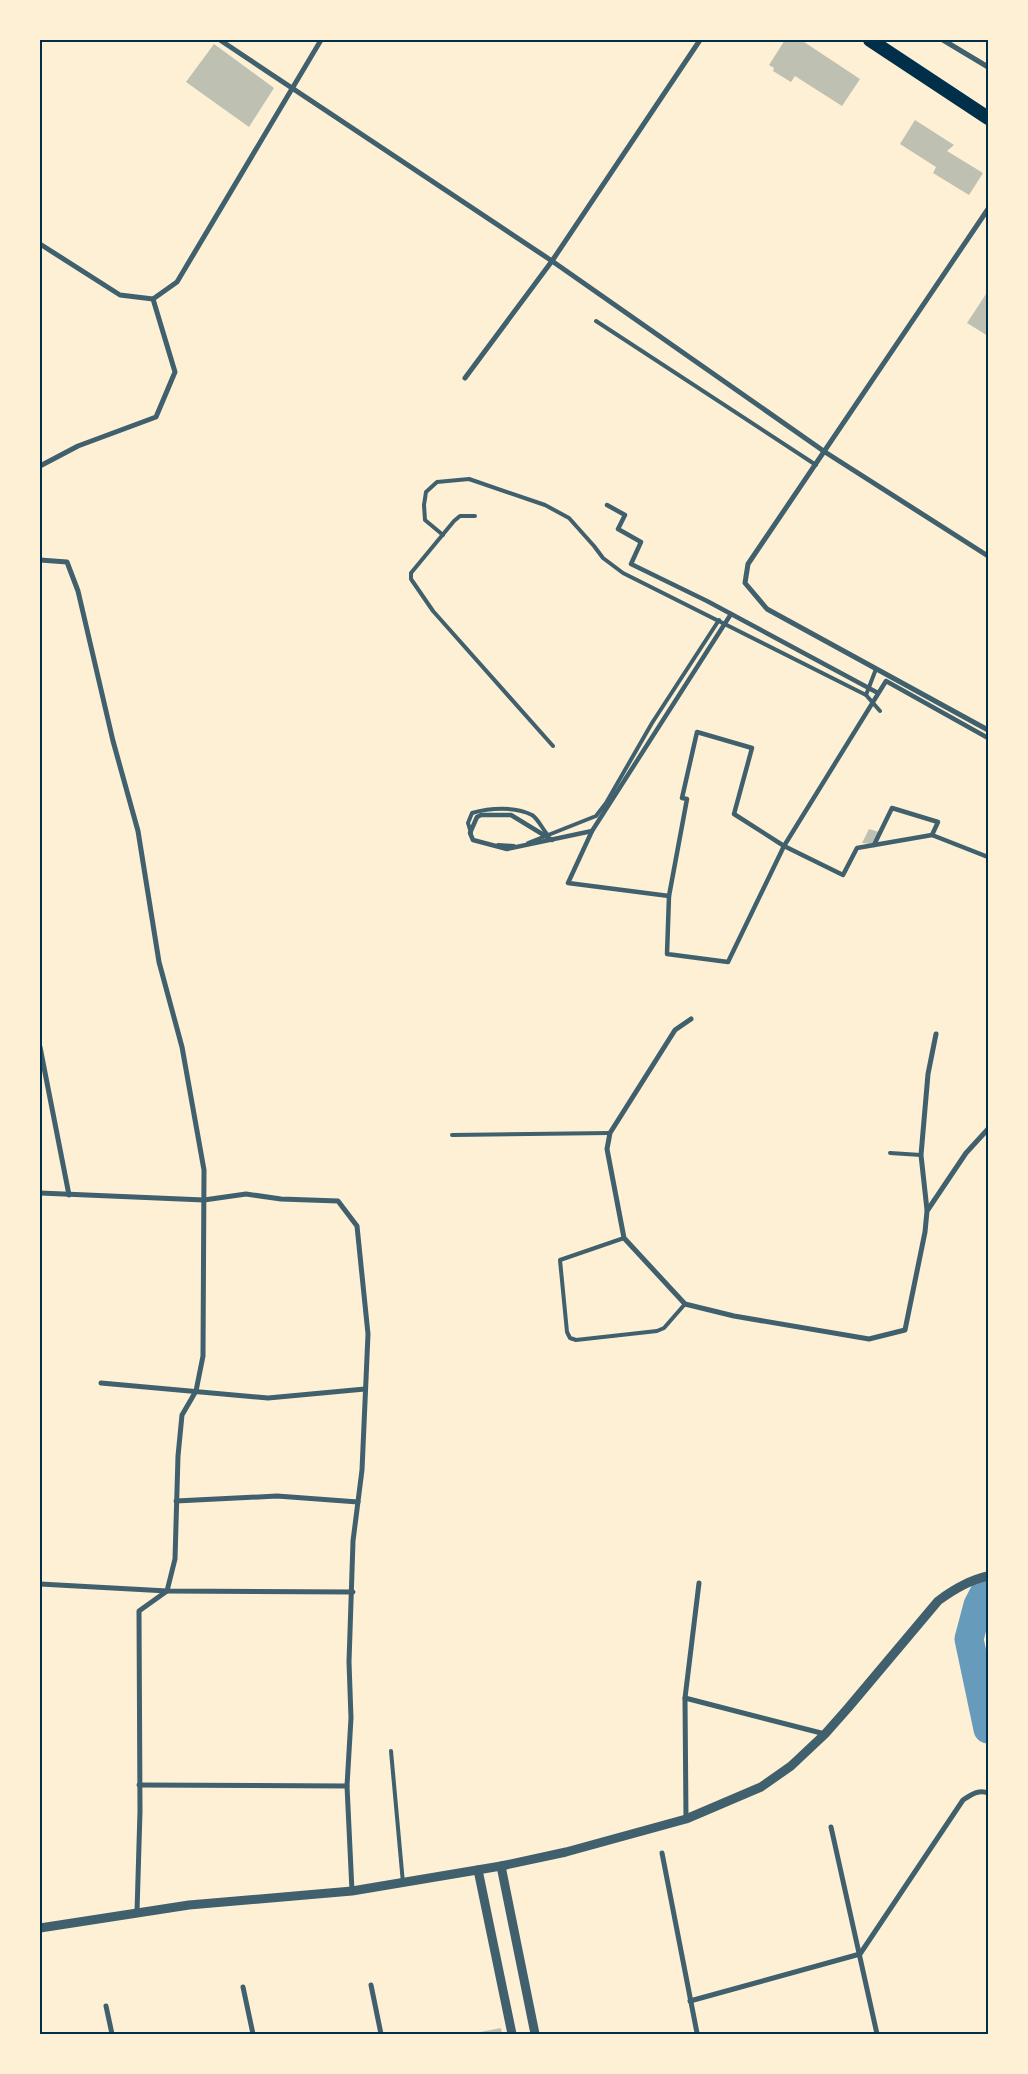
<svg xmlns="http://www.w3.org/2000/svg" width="1028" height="2074" font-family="Helvetica,sans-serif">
<rect width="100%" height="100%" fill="#fdf0d5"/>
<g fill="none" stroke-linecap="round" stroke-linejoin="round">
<!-- river -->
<path stroke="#669bbc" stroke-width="29" d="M988,1586L978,1605L969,1639L988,1729"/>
</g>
<!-- building -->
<g fill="#bec0b2">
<path d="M785,40H801L860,79L842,106L795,76L791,82L773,71L774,68L769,65Z"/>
<path d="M214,44L274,88L249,127L186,82Z"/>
<path d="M915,120L954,145L947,151L983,173L969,195L933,173L936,167L900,144Z"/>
<path d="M988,291V336L967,323Z"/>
<path d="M869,829L879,832L872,844L862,843Z"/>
<path d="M501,2028L502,2034H475V2033Z"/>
</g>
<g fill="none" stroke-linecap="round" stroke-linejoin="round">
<!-- service -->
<g stroke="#3f606c" stroke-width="4">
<path d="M596,321L816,465"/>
<path d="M475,516H460L454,521L411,573V579L433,611L553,746"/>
<path d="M443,535L425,520L424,505L426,492L437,482L469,479L545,505L569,518L594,546L603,558L623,573L866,695L880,711"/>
<path d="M866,695L876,669"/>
<path d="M471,833L468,823L472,813C489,808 515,806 532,815C538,819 542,828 547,834"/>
<path d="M528,843L596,816L606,803L652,723L719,620"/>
<path d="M498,845L514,846"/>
<path d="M452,1135L610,1133"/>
<path d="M890,1153L921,1155"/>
<path d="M624,1238L560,1260L567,1332L570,1338L576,1340L657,1331L664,1328L685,1304"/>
<path d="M391,1751L403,1883"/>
</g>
<!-- pedestrian -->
<g stroke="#3f606c" stroke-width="4.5">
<path d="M607,505L625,515L618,529L641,542L631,564L707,601L878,693"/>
<path d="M592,831L731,614"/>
<path d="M552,840L511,815H481L477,817L470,833L473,840L507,849L592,831L568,883L669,896L667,954L728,962L784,846L886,681L988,738"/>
<path d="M874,845L892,808L938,822L932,835"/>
<path d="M669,896L687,799L682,798L697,732L752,748L734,814L784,846L843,875L857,848L932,835L988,857"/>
</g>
<!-- minor -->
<g stroke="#3f606c" stroke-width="5">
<path d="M220,40L552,261L825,452L988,556"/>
<path d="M943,40L988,67"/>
<path d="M988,209L748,564L745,583L767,609L988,730"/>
<path d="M40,244L120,295L153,299L175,372L156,417L78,446L40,466"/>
<path d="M153,299L177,282L321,40"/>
<path d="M465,378L552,261L700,40"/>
<path d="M40,560L67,562L78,591L113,741L138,831L159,962L182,1047L204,1170L203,1356L196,1391L182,1415L178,1456L175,1559L167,1591L139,1611L140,1811L137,1912"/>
<path d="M691,1019L675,1030L610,1133L607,1149L624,1238L685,1304L734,1316L869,1339L905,1330L925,1232L927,1211L966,1153L988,1129"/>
<path d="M40,1047L69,1195"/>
<path d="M40,1193L204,1200L246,1194L281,1199L338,1201L357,1226L368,1334L362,1470L353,1541L349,1662L351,1718L347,1786L352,1891"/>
<path d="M927,1210L921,1155L928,1074L936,1034"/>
<path d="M101,1383L268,1398L365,1389"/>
<path d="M176,1501L277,1496L358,1502"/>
<path d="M40,1584L167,1591L353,1592"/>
<path d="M685,1698L825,1734"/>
<path d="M139,1785L347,1786"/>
<path d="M686,1819L685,1698L699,1583"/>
<path d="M831,1827L877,2034"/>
<path d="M662,1853L697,2033"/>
<path d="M371,1985L381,2034"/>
<path d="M243,1987L253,2034"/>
<path d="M690,2001L860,1954L963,1800C971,1795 979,1789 988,1793"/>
<path d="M106,2006L112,2034"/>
</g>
<!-- tertiary -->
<g stroke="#3f606c" stroke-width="9">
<path d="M501,1866L535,2034"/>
<path d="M478,1870L512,2034"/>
<path d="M40,1928L189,1905L352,1891L501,1866L566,1852L686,1819L761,1787L791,1766L825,1734L848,1708L938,1601C954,1589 969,1580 988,1576"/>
</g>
<!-- trunk -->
<path stroke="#003049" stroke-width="14" d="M870,40L988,118"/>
</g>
<!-- border -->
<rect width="1028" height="2074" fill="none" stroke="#fdf0d5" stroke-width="82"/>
<rect x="41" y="41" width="946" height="1992" fill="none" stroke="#003049" stroke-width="2"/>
</svg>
